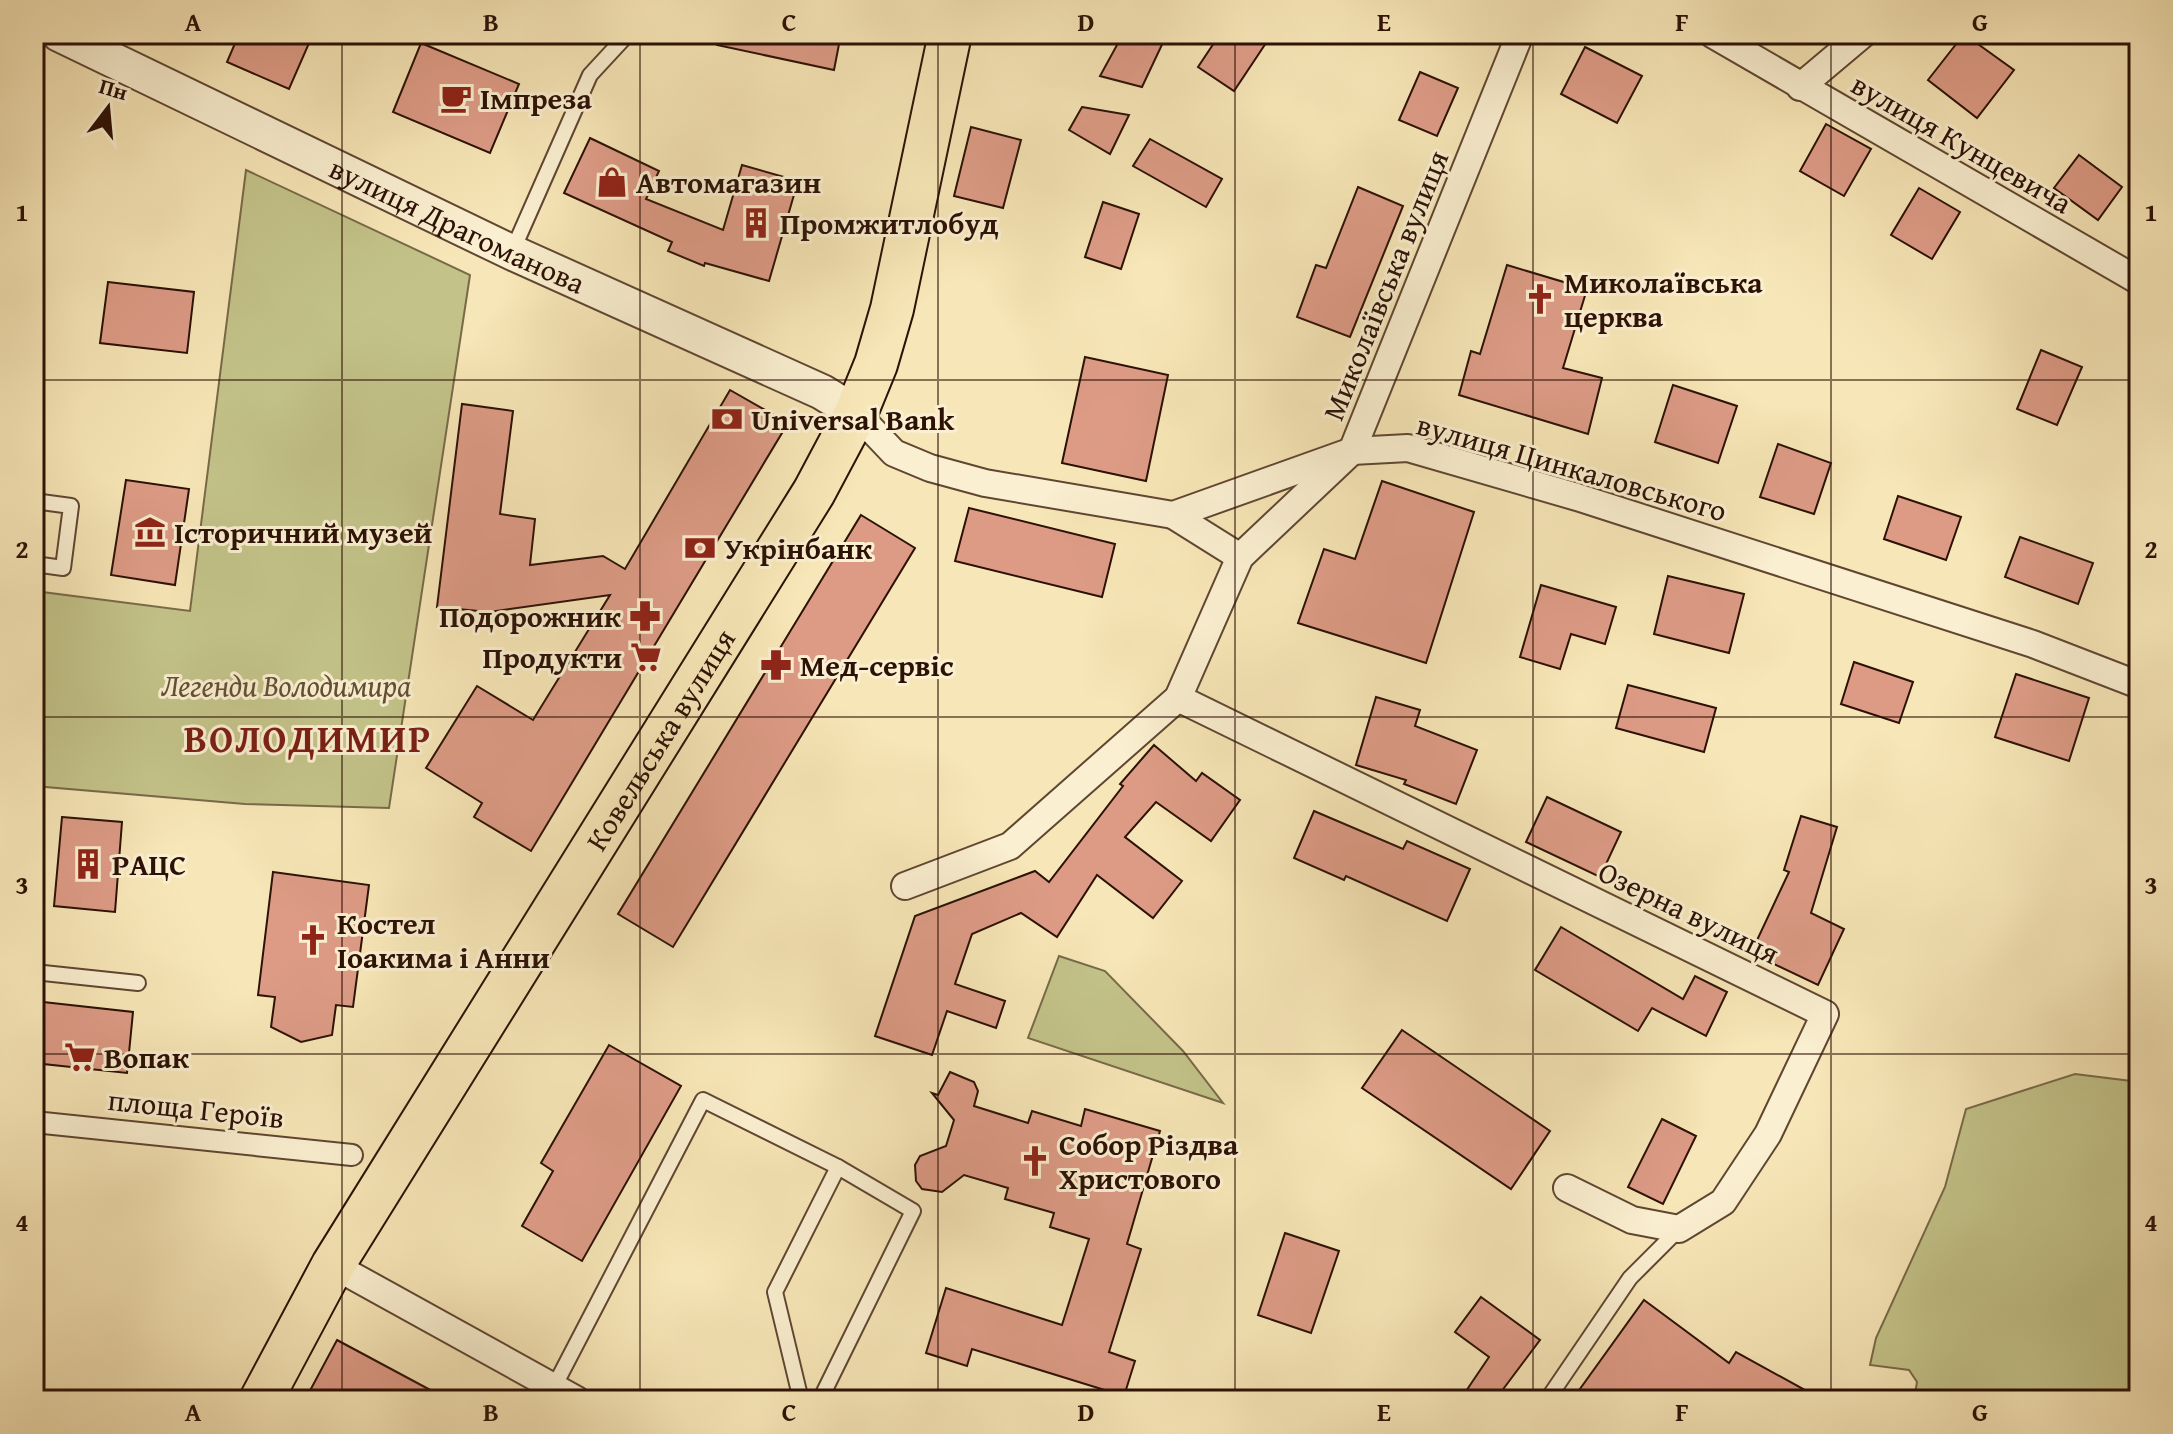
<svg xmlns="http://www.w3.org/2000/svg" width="2173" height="1434" font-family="'Gentium Book Plus',serif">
<rect width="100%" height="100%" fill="#f7e6b7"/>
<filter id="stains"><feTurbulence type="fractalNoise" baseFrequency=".0025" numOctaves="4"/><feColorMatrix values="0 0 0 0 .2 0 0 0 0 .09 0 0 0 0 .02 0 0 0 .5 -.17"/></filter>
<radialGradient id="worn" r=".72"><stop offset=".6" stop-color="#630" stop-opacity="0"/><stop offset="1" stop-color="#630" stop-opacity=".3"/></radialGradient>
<!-- green -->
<g fill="#c3c389" stroke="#786a48" stroke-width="2">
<path d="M246,170L470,275L389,808L245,804L34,786V591L190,611Z"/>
<path d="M1059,956L1105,971L1183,1051L1223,1103L1028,1038Z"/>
<path d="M2075,1074L2139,1082V1400H1914L1917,1382L1909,1370L1870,1365L1876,1338L1945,1187L1966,1109Z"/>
</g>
<!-- building -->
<g fill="#dd9b86" stroke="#2c1106" stroke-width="2">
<path d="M239,34H313L289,89L227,62Z"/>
<path d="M718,34H841L834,70L717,45Z"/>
<path d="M1123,34H1167L1142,87L1100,76Z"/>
<path d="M1220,34H1272L1234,91L1198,67Z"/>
<path d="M1964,34L2014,70L1977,118L1928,80Z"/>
<path d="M421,43L519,84L490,153L393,112Z"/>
<path d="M1585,47L1642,76L1617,123L1561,94Z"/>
<path d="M1420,72L1458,88L1437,136L1399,120Z"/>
<path d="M1082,107L1129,115L1110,154L1069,130Z"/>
<path d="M1826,124L1871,149L1844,196L1800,171Z"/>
<path d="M971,127L1021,140L1003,208L954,196Z"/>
<path d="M590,138L659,171L646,199L723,230L742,165L798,181L769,281L705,263L704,266L668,251L672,242L564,193Z"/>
<path d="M1150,139L1222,179L1206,207L1133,166Z"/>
<path d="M2079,155L2122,187L2098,220L2054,188Z"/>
<path d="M1358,187L1403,206L1350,337L1297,317L1316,265L1326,268Z"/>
<path d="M1919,188L1960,212L1932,259L1891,235Z"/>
<path d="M1103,202L1139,214L1121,269L1085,257Z"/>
<path d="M1507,265L1587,289L1563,368L1602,378L1588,434L1459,395L1471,351L1480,354Z"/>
<path d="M108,282L194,292L187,353L100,343Z"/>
<path d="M2041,350L2082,367L2057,425L2017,409Z"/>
<path d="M1085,357L1168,375L1146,481L1062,463Z"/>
<path d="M1673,385L1737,406L1718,463L1655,442Z"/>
<path d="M730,390L788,423L531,851L474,817L482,803L426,768L477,686L533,720L610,595L489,612L437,607L462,404L513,411L500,514L535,519L530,565L603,556L625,569Z"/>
<path d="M1778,444L1831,463L1814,514L1760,497Z"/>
<path d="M126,480L189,489L175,585L111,575Z"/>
<path d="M1382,481L1474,512L1426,663L1298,623L1324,549L1355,559Z"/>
<path d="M1898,496L1961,517L1946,560L1884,539Z"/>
<path d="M969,508L1115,544L1102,597L955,561Z"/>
<path d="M861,515L915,548L673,947L618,914Z"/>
<path d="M2020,537L2093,563L2078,604L2005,577Z"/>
<path d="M1668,576L1744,594L1729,653L1654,634Z"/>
<path d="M1541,585L1616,607L1605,644L1571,634L1560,669L1520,657Z"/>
<path d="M1854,662L1913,682L1899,723L1841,704Z"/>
<path d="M2016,674L2089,698L2069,761L1995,737Z"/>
<path d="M1628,685L1716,708L1704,752L1616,728Z"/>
<path d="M1376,697L1420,710L1415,726L1477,750L1456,804L1404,784L1406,780L1356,765Z"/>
<path d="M1154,745L1196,781L1202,773L1240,800L1211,841L1156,802L1125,837L1182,881L1153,918L1097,875L1057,937L1021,913L972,934L955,984L1005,1001L996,1028L947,1011L932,1055L875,1036L915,916L1035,871L1049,882L1123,786L1120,784Z"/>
<path d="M1547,797L1621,832L1600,877L1526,842Z"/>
<path d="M1314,811L1403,849L1407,841L1470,869L1447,921L1346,876L1344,880L1294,858Z"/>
<path d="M1801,816L1837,827L1811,913L1844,929L1818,985L1751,953L1789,872L1784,870Z"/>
<path d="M62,817L122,822L115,912L54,906Z"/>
<path d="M273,872L369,885L353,1007L336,1005L332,1035L301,1042L271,1027L275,997L258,995Z"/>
<path d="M1561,927L1683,999L1695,976L1727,992L1706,1036L1652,1008L1638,1031L1535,970Z"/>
<path d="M34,1001L133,1012L127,1073L34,1063Z"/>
<path d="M1402,1030L1550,1131L1511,1189L1362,1088Z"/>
<path d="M609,1045L681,1086L582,1261L522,1226L553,1171L541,1163Z"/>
<path d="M950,1072L974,1082L978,1091L974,1106L1028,1123L1032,1111L1081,1126L1085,1109L1160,1131L1127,1244L1141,1249L1109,1352L1135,1361L1124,1396L972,1349L967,1366L926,1353L946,1288L1062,1325L1089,1239L1050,1227L1054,1213L1005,1199L1008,1188L964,1175L942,1192L922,1189L916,1181L915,1165L920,1156L946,1146L954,1120L932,1093L938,1095Z"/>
<path d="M1662,1119L1696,1136L1663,1204L1628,1187Z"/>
<path d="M1285,1233L1339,1251L1311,1333L1258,1315Z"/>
<path d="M1481,1297L1540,1340L1495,1400H1460L1489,1357L1455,1332Z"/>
<path d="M1644,1300L1729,1363L1736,1352L1823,1400H1572Z"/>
<path d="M337,1340L449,1400H305Z"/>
</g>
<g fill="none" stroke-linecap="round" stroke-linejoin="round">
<defs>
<g id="service">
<path d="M512,252L590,75L628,34"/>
<path d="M34,501L71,506L63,568L34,564"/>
<path d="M34,972L138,983"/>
<path d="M554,1387L703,1100L838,1167L913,1211L820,1400"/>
<path d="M801,1400L775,1292L838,1167"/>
<path d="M1547,1400L1630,1278L1679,1229"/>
</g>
<path id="pedestrian" d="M34,1122L352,1155"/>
<g id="minor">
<path d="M1712,34L2139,281"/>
<path d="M1800,87L1863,34"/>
<path d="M856,413L894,453L930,468L985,483L1173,515L1352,451L1408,448L1577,497L2033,644L2139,685"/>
<path d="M1173,515L1240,557"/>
<path d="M1178,698L1825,1014L1768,1134L1723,1202L1679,1229L1632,1220L1567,1188"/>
<path d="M905,886L1010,846L1178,698L1240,557L1352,451L1520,34"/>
<path d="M333,1265L577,1400"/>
</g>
<g id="tertiary">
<path id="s1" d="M59,34L511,252L822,392L856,413"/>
</g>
<g id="primary">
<path id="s2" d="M261,1400L333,1265L814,492L856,413L876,364L892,309L950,34"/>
</g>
</defs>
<!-- service casing -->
<use href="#service" stroke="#5f4632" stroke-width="18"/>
<!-- pedestrian casing -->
<use href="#pedestrian" stroke="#5f4632" stroke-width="24"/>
<!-- minor casing -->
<use href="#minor" stroke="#5f4632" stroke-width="30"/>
<!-- tertiary casing -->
<use href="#tertiary" stroke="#5f4632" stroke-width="38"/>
<!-- primary casing -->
<use href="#primary" stroke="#2c1106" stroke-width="46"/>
<!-- service -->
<use href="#service" stroke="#faefd0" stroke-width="14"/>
<!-- pedestrian -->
<use href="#pedestrian" stroke="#faefd0" stroke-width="20"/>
<!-- minor -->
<use href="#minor" stroke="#faefd0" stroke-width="26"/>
<!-- tertiary -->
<use href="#tertiary" stroke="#faefd0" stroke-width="34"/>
<!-- primary -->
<use href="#primary" stroke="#f7e6b7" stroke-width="42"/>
</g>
<!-- grid -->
<path fill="none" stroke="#2c1106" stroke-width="2" stroke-opacity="0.55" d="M342,34V1400M640,34V1400M938,34V1400M1235,34V1400M1533,34V1400M1831,34V1400M34,380H2139M34,717H2139M34,1054H2139"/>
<!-- icons -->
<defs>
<symbol id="cafe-bare" viewBox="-9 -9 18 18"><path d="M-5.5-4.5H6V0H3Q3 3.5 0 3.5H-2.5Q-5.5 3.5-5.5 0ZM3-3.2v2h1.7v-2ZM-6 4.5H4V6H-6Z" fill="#8f2418" stroke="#faefd0" stroke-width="2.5" paint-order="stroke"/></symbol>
<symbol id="shop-bare" viewBox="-9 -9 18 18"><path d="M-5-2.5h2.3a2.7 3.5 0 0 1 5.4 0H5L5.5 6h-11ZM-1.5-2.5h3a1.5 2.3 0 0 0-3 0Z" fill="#8f2418" stroke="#faefd0" stroke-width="2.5" paint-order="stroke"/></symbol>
<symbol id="building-bare" viewBox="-9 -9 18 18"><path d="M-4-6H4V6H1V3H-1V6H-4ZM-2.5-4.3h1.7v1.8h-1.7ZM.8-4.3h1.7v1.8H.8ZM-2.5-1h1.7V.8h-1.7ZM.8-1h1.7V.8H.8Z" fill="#8f2418" stroke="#faefd0" stroke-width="2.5" paint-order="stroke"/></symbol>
<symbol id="church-bare" viewBox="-9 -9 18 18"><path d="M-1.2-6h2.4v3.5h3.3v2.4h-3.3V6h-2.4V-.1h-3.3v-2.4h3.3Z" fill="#8f2418" stroke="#faefd0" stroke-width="2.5" paint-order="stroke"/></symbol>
<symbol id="bank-bare" viewBox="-9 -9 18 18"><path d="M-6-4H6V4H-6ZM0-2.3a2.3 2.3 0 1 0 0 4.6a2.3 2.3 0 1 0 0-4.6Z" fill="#8f2418" stroke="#faefd0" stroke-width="2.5" paint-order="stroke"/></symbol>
<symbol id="museum-bare" viewBox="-9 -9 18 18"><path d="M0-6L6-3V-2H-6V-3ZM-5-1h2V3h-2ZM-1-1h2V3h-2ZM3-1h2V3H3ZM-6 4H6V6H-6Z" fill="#8f2418" stroke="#faefd0" stroke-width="2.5" paint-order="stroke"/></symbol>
<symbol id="pharmacy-bare" viewBox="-9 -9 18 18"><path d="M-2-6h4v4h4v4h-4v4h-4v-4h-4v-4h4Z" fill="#8f2418" stroke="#faefd0" stroke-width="2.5" paint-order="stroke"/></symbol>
<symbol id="supermarket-bare" viewBox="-9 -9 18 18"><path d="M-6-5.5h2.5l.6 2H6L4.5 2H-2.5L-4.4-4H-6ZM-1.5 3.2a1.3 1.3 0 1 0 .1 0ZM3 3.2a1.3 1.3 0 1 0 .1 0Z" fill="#8f2418" stroke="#faefd0" stroke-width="2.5" paint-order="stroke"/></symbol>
</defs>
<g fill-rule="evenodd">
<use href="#cafe-bare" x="434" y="76" width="44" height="44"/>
<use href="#shop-bare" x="590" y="160" width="44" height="44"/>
<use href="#building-bare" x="734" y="201" width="44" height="44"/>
<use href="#church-bare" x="1518" y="277" width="44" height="44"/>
<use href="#bank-bare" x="705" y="397" width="44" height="44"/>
<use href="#museum-bare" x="128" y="510" width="44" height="44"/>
<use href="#bank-bare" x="678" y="526" width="44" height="44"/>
<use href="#pharmacy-bare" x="623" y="594" width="44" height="44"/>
<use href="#supermarket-bare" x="624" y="635" width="44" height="44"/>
<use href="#pharmacy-bare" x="754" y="643" width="44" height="44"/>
<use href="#building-bare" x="66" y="842" width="44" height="44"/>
<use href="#church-bare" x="291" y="918" width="44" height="44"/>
<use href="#supermarket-bare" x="58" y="1035" width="44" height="44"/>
<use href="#church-bare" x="1013" y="1139" width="44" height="44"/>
</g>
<g text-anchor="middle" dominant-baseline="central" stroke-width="6" stroke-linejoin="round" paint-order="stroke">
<!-- poi labels -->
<g font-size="30" font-weight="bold" fill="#2c1106" stroke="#faefd0" text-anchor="start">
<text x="480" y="98">Імпреза</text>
<text x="636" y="182">Автомагазин</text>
<text x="780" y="223">Промжитлобуд</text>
<text x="1564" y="282">Миколаївська<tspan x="1564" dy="34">церква</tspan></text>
<text x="751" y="419">Universal Bank</text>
<text x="174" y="532">Історичний музей</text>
<text x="724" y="548">Укрінбанк</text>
<text x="621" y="616" text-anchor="end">Подорожник</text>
<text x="622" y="657" text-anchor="end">Продукти</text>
<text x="800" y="665">Мед-сервіс</text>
<text x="112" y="864">РАЦС</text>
<text x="337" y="923">Костел<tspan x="337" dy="34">Іоакима і Анни</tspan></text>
<text x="104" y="1057">Вопак</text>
<text x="1059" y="1144">Собор Різдва<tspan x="1059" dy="34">Христового</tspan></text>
</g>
<!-- street labels -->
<g font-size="30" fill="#2c1106" stroke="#faefd0">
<text transform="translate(1962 143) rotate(30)">вулиця Кунцевича</text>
<text stroke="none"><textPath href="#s1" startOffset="442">вулиця Драгоманова</textPath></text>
<text transform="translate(1385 285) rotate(-68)">Миколаївська вулиця</text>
<text transform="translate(1572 467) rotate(16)">вулиця Цинкаловського</text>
<text stroke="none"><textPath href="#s2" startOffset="772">Ковельська вулиця</textPath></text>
<text transform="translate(1689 912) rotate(26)">Озерна вулиця</text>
<text transform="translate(196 1108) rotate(6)">площа Героїв</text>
</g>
<!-- park labels -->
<g font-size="30" font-style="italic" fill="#614f34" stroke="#faefd0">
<text x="286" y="685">Легенди Володимира</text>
</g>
<!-- district labels -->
<g font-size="38" font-weight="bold" letter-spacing="2" fill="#7a1f14" stroke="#faefd0">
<text x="308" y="738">ВОЛОДИМИР</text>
</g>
</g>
<!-- margin -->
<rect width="2173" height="1434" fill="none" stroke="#f7e6b7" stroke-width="88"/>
<!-- north arrow -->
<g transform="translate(108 108) rotate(16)" stroke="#faefd0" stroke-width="6" paint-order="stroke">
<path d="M0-6L14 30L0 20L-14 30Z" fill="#2c1106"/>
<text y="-12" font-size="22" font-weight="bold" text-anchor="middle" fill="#2c1106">Пн</text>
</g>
<rect x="44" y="44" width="2085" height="1346" fill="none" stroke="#2c1106" stroke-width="3"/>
<g font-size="26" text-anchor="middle" font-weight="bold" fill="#2c1106">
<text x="193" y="31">A</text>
<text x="491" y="31">B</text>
<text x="789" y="31">C</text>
<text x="1086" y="31">D</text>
<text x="1384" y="31">E</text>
<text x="1682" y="31">F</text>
<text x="1980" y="31">G</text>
<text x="22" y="221">1</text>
<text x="2151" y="221">1</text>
<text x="22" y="558">2</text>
<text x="2151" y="558">2</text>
<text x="22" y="894">3</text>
<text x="2151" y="894">3</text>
<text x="22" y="1231">4</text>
<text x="2151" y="1231">4</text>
<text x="193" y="1421">A</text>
<text x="491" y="1421">B</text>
<text x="789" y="1421">C</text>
<text x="1086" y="1421">D</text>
<text x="1384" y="1421">E</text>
<text x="1682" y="1421">F</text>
<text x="1980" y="1421">G</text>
</g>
<rect width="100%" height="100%" filter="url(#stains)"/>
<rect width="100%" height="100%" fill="url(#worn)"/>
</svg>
